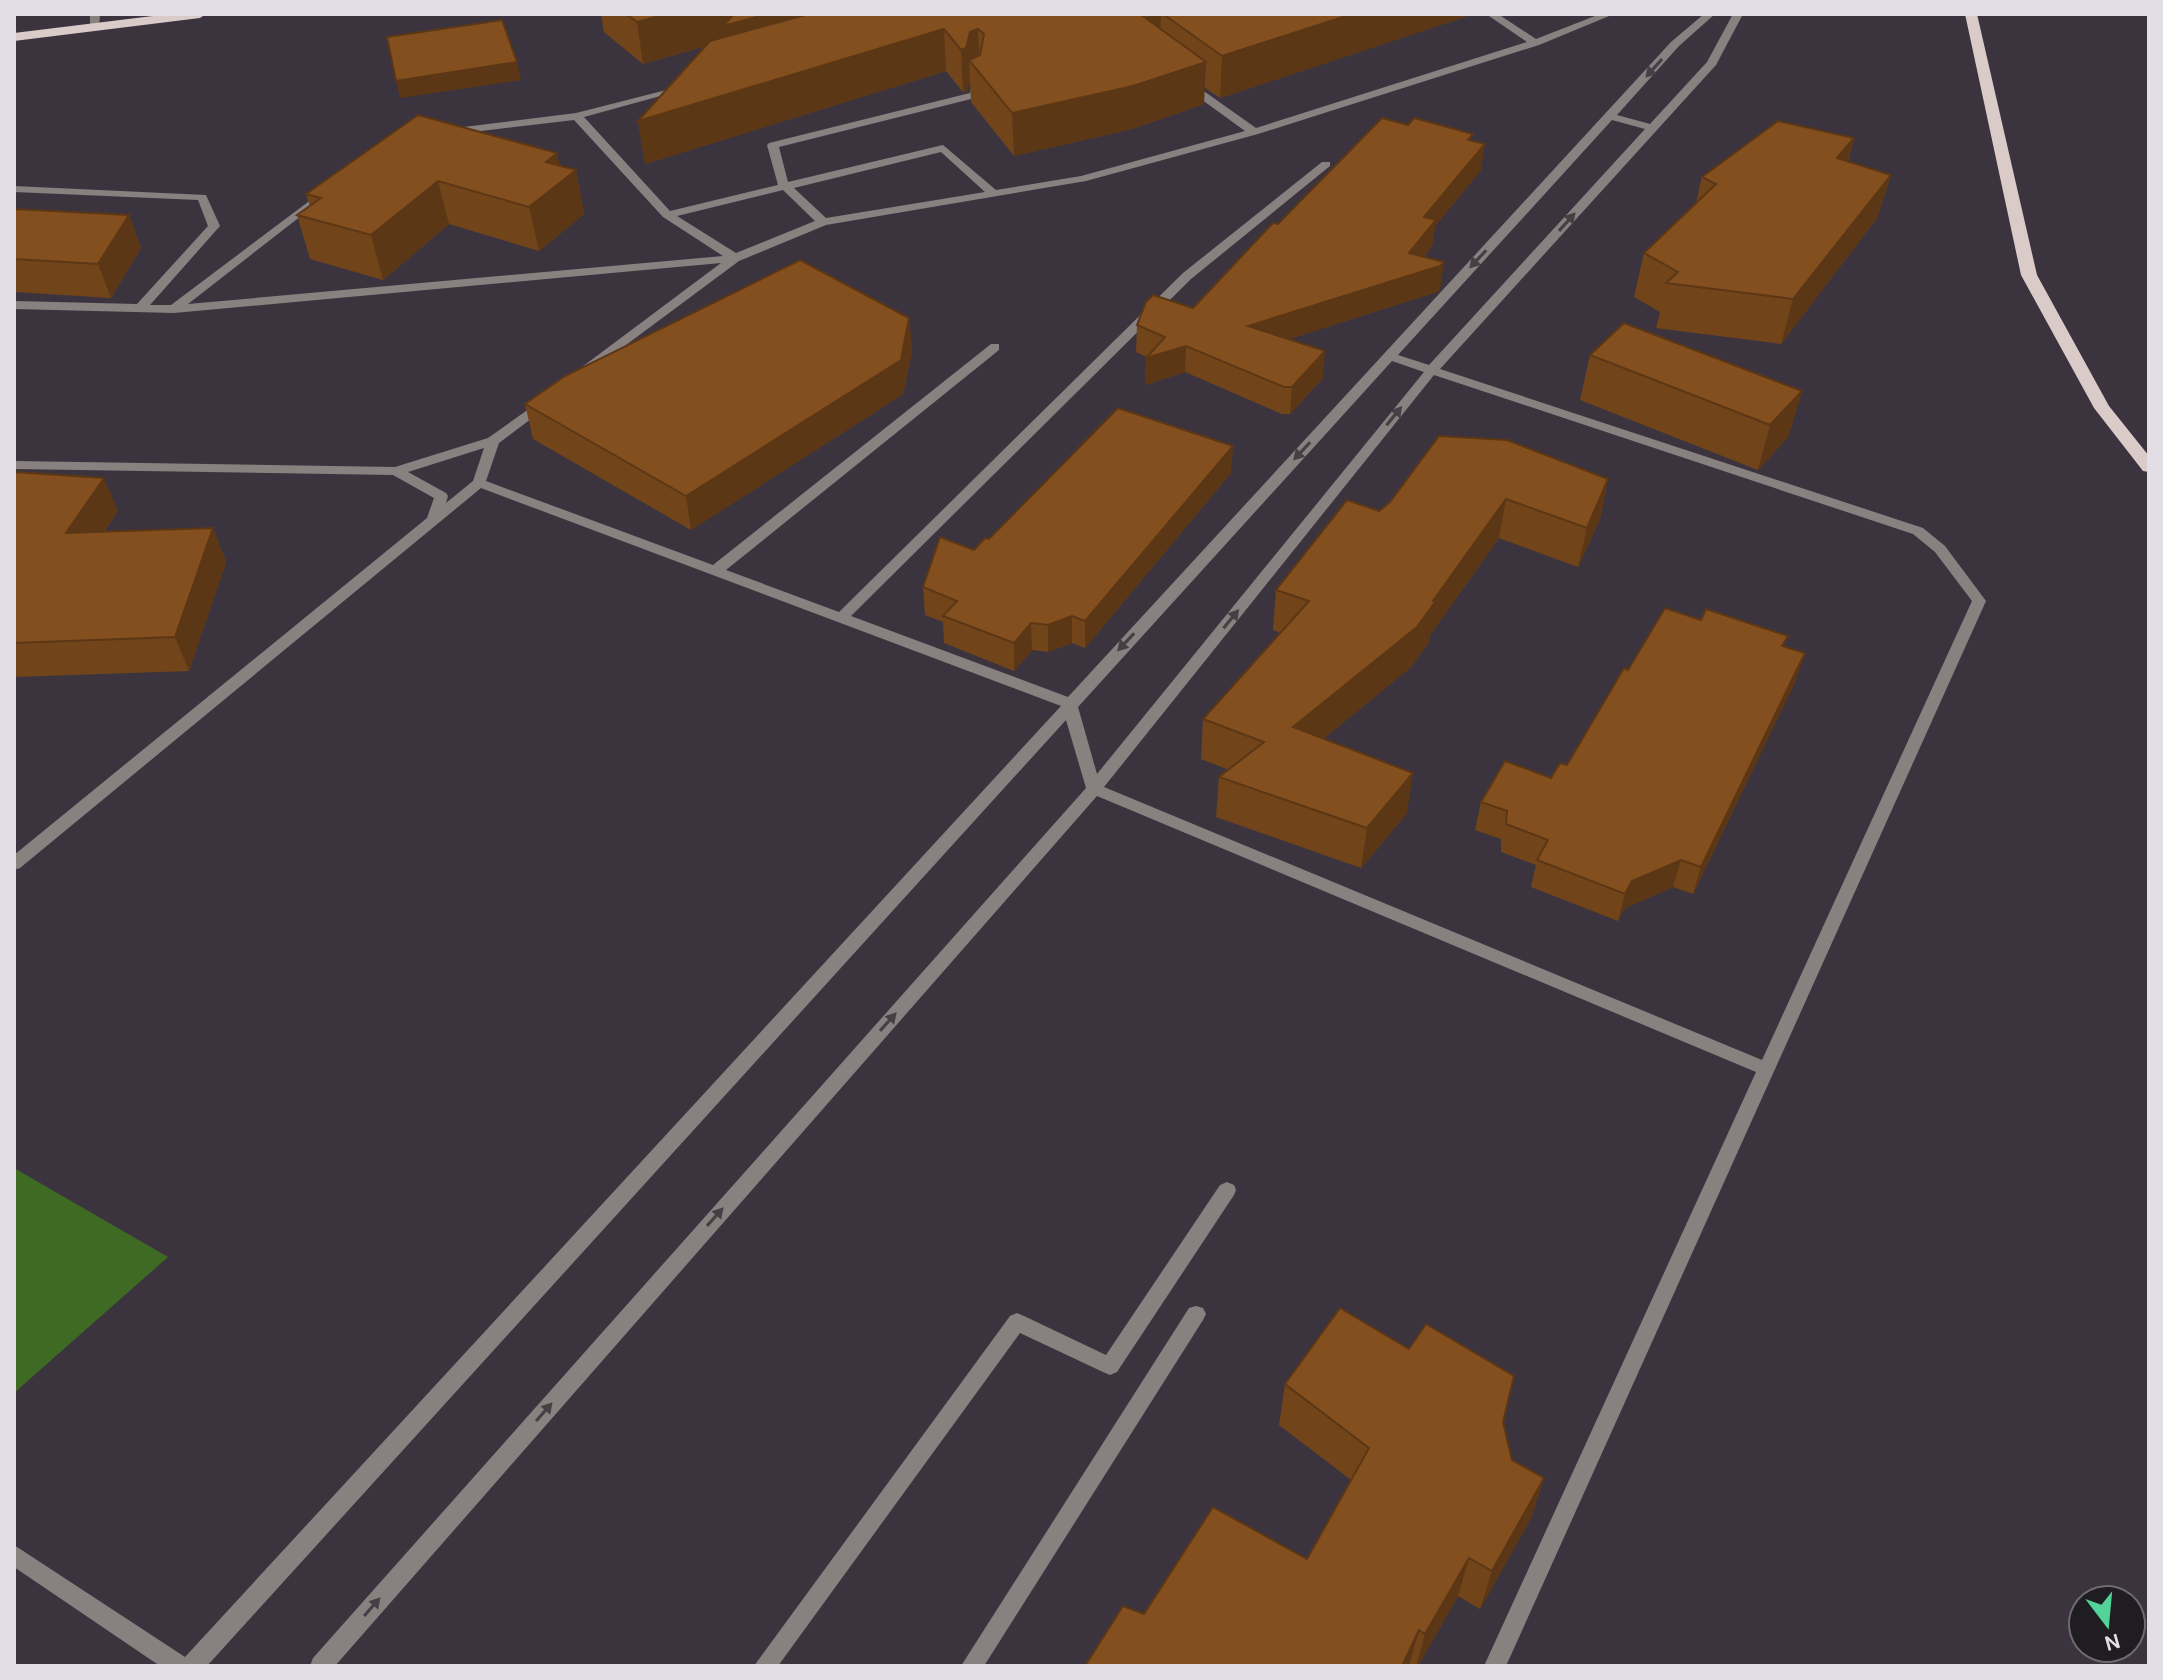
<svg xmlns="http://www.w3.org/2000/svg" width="2163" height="1680" font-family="Karla,sans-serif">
<rect width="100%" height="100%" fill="#3b343f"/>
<!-- green -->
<path fill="#3e6a24" d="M14,1168L168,1257L14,1393Z"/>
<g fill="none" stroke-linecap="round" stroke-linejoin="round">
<!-- pedestrian -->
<path fill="#888180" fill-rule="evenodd" d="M1227,1182L1234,1185L1236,1190L1234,1195L1117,1372L1110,1375L1103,1372L1020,1333L778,1666H754L1010,1316L1017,1313L1024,1316L1106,1355L1220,1185Z"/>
<!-- minor -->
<g fill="#888180" fill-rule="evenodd">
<path d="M90,14H100L99,29L90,27Z"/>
<path d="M1486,14H1498L1536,39L1600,14H1614L1539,45L1258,134L1086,181L826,225L739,261L587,374L581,370L582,367L721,263L174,313L14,309V301L137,304L208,226L198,200L14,192V186L206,195L220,226L150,305H171L324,190L330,193L328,195L188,304L723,256L663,217L574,120L448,135L442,132L448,129L576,113L686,85V89L584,117L670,211L778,185L767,145L769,143L970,93L973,79L978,76L983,79L979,97L779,147L788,182L943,145L996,190L1081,176L1245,131L1183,86V82H1191L1256,128L1527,42ZM941,152L985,192L826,218L794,188ZM783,190L815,221L736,253L677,216Z"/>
<path d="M1704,14H1715L1679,46L1617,115L1650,124L1707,62L1733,14H1743L1716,65L1440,369L1923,528L1945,546L1986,601L1506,1666H1484L1756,1072L1097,796L335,1666H310L313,1658L1086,788L1066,720L207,1666H160L14,1567V1545L185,1657L1061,706L481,488L20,868L14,870V855L427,518L434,498L393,475L14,469V461L395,467L488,438L543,399L548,400V406L499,443L486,481L713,565L991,344H999V350L726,570L839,612L1183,273L1322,162H1330V166L1191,279L851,616L1068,697L1671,42ZM1612,120L1645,129L1429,365L1398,355ZM1392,361L1424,372L1097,774L1078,707ZM1434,375L1913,534L1935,552L1972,601L1762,1060L1104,787ZM484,448L473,481L446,503L448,496L446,493L408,472Z"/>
<path d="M1196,1306L1203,1308L1206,1314L1203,1320L984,1666H961L1189,1308Z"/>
</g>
<!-- primary -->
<g fill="#dacac8" fill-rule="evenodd">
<path d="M169,14H206L200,18L14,41V33Z"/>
<path d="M1965,14H1977L2037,275L2109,406L2149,456V472L2143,471L2094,408L2021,275Z"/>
</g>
</g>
<!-- wall -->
<g fill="#72441a">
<path d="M601,14H1474L1220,98L1204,87V104L1132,129L1014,156L971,102L970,80L967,91L963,92L946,71L645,164L638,121L706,46L643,64L604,32Z"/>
<path d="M1854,138L1848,162L1891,175L1877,218L1781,344L1656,328L1660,312L1634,297L1644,253L1696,203L1702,177Z"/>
<path d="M1472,141L1481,170L1435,226L1432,246L1424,257L1440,289L1437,292L1289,339L1323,378L1290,414H1282L1185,372L1145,385L1146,358L1147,357L1136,352L1137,325L1193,308L1278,224Z"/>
<path d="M560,166L576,170L584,214L539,251L449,224L383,280L310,259L297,215L310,206L306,194Z"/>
<path d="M14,209L129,215L141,248L111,298L14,292Z"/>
<path d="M909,318L912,352L903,394L691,530L533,439L525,404Z"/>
<path d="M1590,355L1802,391L1788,437L1758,470L1580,400Z"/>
<path d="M14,472L118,511L104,532L213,528L226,562L189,671L14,677Z"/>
<path d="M1231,473L1085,648L1072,643L1048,652L1032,650L1014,671L944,643L943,622L925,615L923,587L989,539Z"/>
<path d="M1608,479L1600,519L1578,567L1499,538L1430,635L1429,642L1411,667L1323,739L1407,813L1361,868L1216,817L1219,777L1229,770L1201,759L1203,719L1281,633L1273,630L1276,590L1379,511Z"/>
<path d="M1784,646L1796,680L1693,894L1673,887L1625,908L1618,921L1531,887L1536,865L1501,852V839L1475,830L1481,802L1551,778L1567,765Z"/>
<path d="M1285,1384L1503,1422L1512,1460L1544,1478L1531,1518L1480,1609L1458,1596L1418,1666H1085L1144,1614L1307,1559L1351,1480L1279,1425Z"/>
</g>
<!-- shaded-wall -->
<g fill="#5c3715">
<path d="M666,14H925L725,40L643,64L637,22Z"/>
<path d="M1147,14H1161L1160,41L1147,45Z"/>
<path d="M1352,14H1474L1220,98L1222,56Z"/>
<path d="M944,29L946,71L645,164L638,121Z"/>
<path d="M978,29L980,71L969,60L970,80L967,91L963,92L961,50L970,32Z"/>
<path d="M517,62L521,80L400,98L396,81Z"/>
<path d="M1206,62L1204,104L1132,129L1014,156L1012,113Z"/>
<path d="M1854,138L1842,182L1837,158Z"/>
<path d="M1485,144L1481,170L1435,226L1432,246L1409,276L1444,262L1440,289L1437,292L1246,353L1248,326L1409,253L1424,217Z"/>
<path d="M557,153L563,181L576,170L584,214L539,251L529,207L546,162Z"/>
<path d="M1891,175L1877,218L1781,344L1793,299Z"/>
<path d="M438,181L449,224L383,280L371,235Z"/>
<path d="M129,215L141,248L111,298L98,264Z"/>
<path d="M909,318L912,352L903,394L691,530L686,496Z"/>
<path d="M1186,346L1185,372L1145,385L1146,358Z"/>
<path d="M1325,351L1323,378L1290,414L1292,387Z"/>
<path d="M1802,391L1788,437L1758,470L1770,425Z"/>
<path d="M1233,446L1231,473L1085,648V621Z"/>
<path d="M104,478L118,511L80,566L66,533Z"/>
<path d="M1608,479L1600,519L1578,567L1587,528Z"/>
<path d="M1506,499L1499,538L1430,635L1429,642L1411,667L1289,767L1293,727L1433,601Z"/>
<path d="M213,528L226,562L189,671L175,637Z"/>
<path d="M1072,616V643L1048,652V625Z"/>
<path d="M1031,623L1032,650L1014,671V643Z"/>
<path d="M1805,653L1796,680L1693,894L1701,867Z"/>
<path d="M1413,773L1407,813L1361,868L1367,828Z"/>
<path d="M1681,860L1673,887L1625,908L1618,921L1625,894L1632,881Z"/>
<path d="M1544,1478L1531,1518L1480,1609L1492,1571Z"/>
<path d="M1469,1558L1458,1596L1418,1666H1416L1425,1634Z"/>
<path d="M1419,1630L1409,1666H1402Z"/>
</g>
<!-- building -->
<g fill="#844f1e" stroke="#5c3715" stroke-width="2">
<path d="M626,14H666L637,22Z"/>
<path d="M734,14H768L723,26Z"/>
<path d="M809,14H1140L1206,62L1133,86L1012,113L969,60L980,55L984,34L978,29L970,32L966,48L961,50L944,29L638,121L710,41Z"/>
<path d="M1163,14H1352L1222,56Z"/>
<path d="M502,20L517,62L396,81L387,37Z"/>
<path d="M418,115L557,153L546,162L576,170L529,207L438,181L371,235L297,215L321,198L306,194Z"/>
<path d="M1382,118L1408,125L1414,118L1473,134L1468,140L1485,144L1424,217L1436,220L1409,253L1444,262L1440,266L1248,326L1325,351L1292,387H1284L1186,346L1146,358L1165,337L1137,325L1146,302L1153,295L1193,308L1273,223L1278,224Z"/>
<path d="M1778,121L1854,138L1837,158L1891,175L1793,299L1666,283L1678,272L1644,253L1716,184L1702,177Z"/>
<path d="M14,209L129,215L98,264L14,259Z"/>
<path d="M800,260L909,318L901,360L686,496L525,404L565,376Z"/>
<path d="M1624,323L1802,391L1770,425L1590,355Z"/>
<path d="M1118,408L1233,446L1085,621L1072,616L1048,625L1031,623L1014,643L943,616L957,601L923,587L940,537L974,550L985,538L989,539Z"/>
<path d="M1439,436L1507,440L1608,479L1587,528L1506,499L1433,601L1435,602L1417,627L1293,727L1413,773L1367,828L1219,777L1264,742L1203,719L1309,601L1276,590L1347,500L1379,511L1390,502Z"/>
<path d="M14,472L104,478L66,533L213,528L175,637L14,643Z"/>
<path d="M1665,608L1701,620L1706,609L1788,636L1782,646L1805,653L1701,867L1681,860L1632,881L1625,894L1537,860L1548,840L1506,824L1507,811L1481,802L1505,761L1551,778L1560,763L1567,765L1624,668L1628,670Z"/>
<path d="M1340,1308L1409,1349L1426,1324L1514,1376L1503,1422L1512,1460L1544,1478L1492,1571L1469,1558L1425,1634L1419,1630L1402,1666H1085L1123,1606L1144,1614L1213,1507L1307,1559L1369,1448L1285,1384Z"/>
</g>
<!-- one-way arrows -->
<defs><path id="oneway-solid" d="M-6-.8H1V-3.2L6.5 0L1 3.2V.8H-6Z" transform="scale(2)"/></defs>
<g fill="#444043">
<use href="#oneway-solid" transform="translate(1654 68) rotate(132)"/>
<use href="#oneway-solid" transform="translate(1567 222) rotate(-48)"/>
<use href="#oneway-solid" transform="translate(1478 259) rotate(133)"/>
<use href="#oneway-solid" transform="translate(1394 416) rotate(-51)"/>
<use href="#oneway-solid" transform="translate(1302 451) rotate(133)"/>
<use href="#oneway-solid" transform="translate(1231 619) rotate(-51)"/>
<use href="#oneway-solid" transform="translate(1126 642) rotate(133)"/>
<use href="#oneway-solid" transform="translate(888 1022) rotate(-48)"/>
<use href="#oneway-solid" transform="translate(715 1217) rotate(-48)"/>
<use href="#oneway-solid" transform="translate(544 1412) rotate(-49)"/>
<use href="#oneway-solid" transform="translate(372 1607) rotate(-49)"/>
</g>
<!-- border -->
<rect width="2163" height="1680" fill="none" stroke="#e3dee5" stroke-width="32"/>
<!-- north arrow -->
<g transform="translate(2107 1624) rotate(164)"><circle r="38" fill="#201d22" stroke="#6e6a70" stroke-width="2"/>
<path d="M0-6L14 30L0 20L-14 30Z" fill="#52d397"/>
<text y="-12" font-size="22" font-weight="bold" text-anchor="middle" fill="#e3dee5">N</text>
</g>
</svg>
